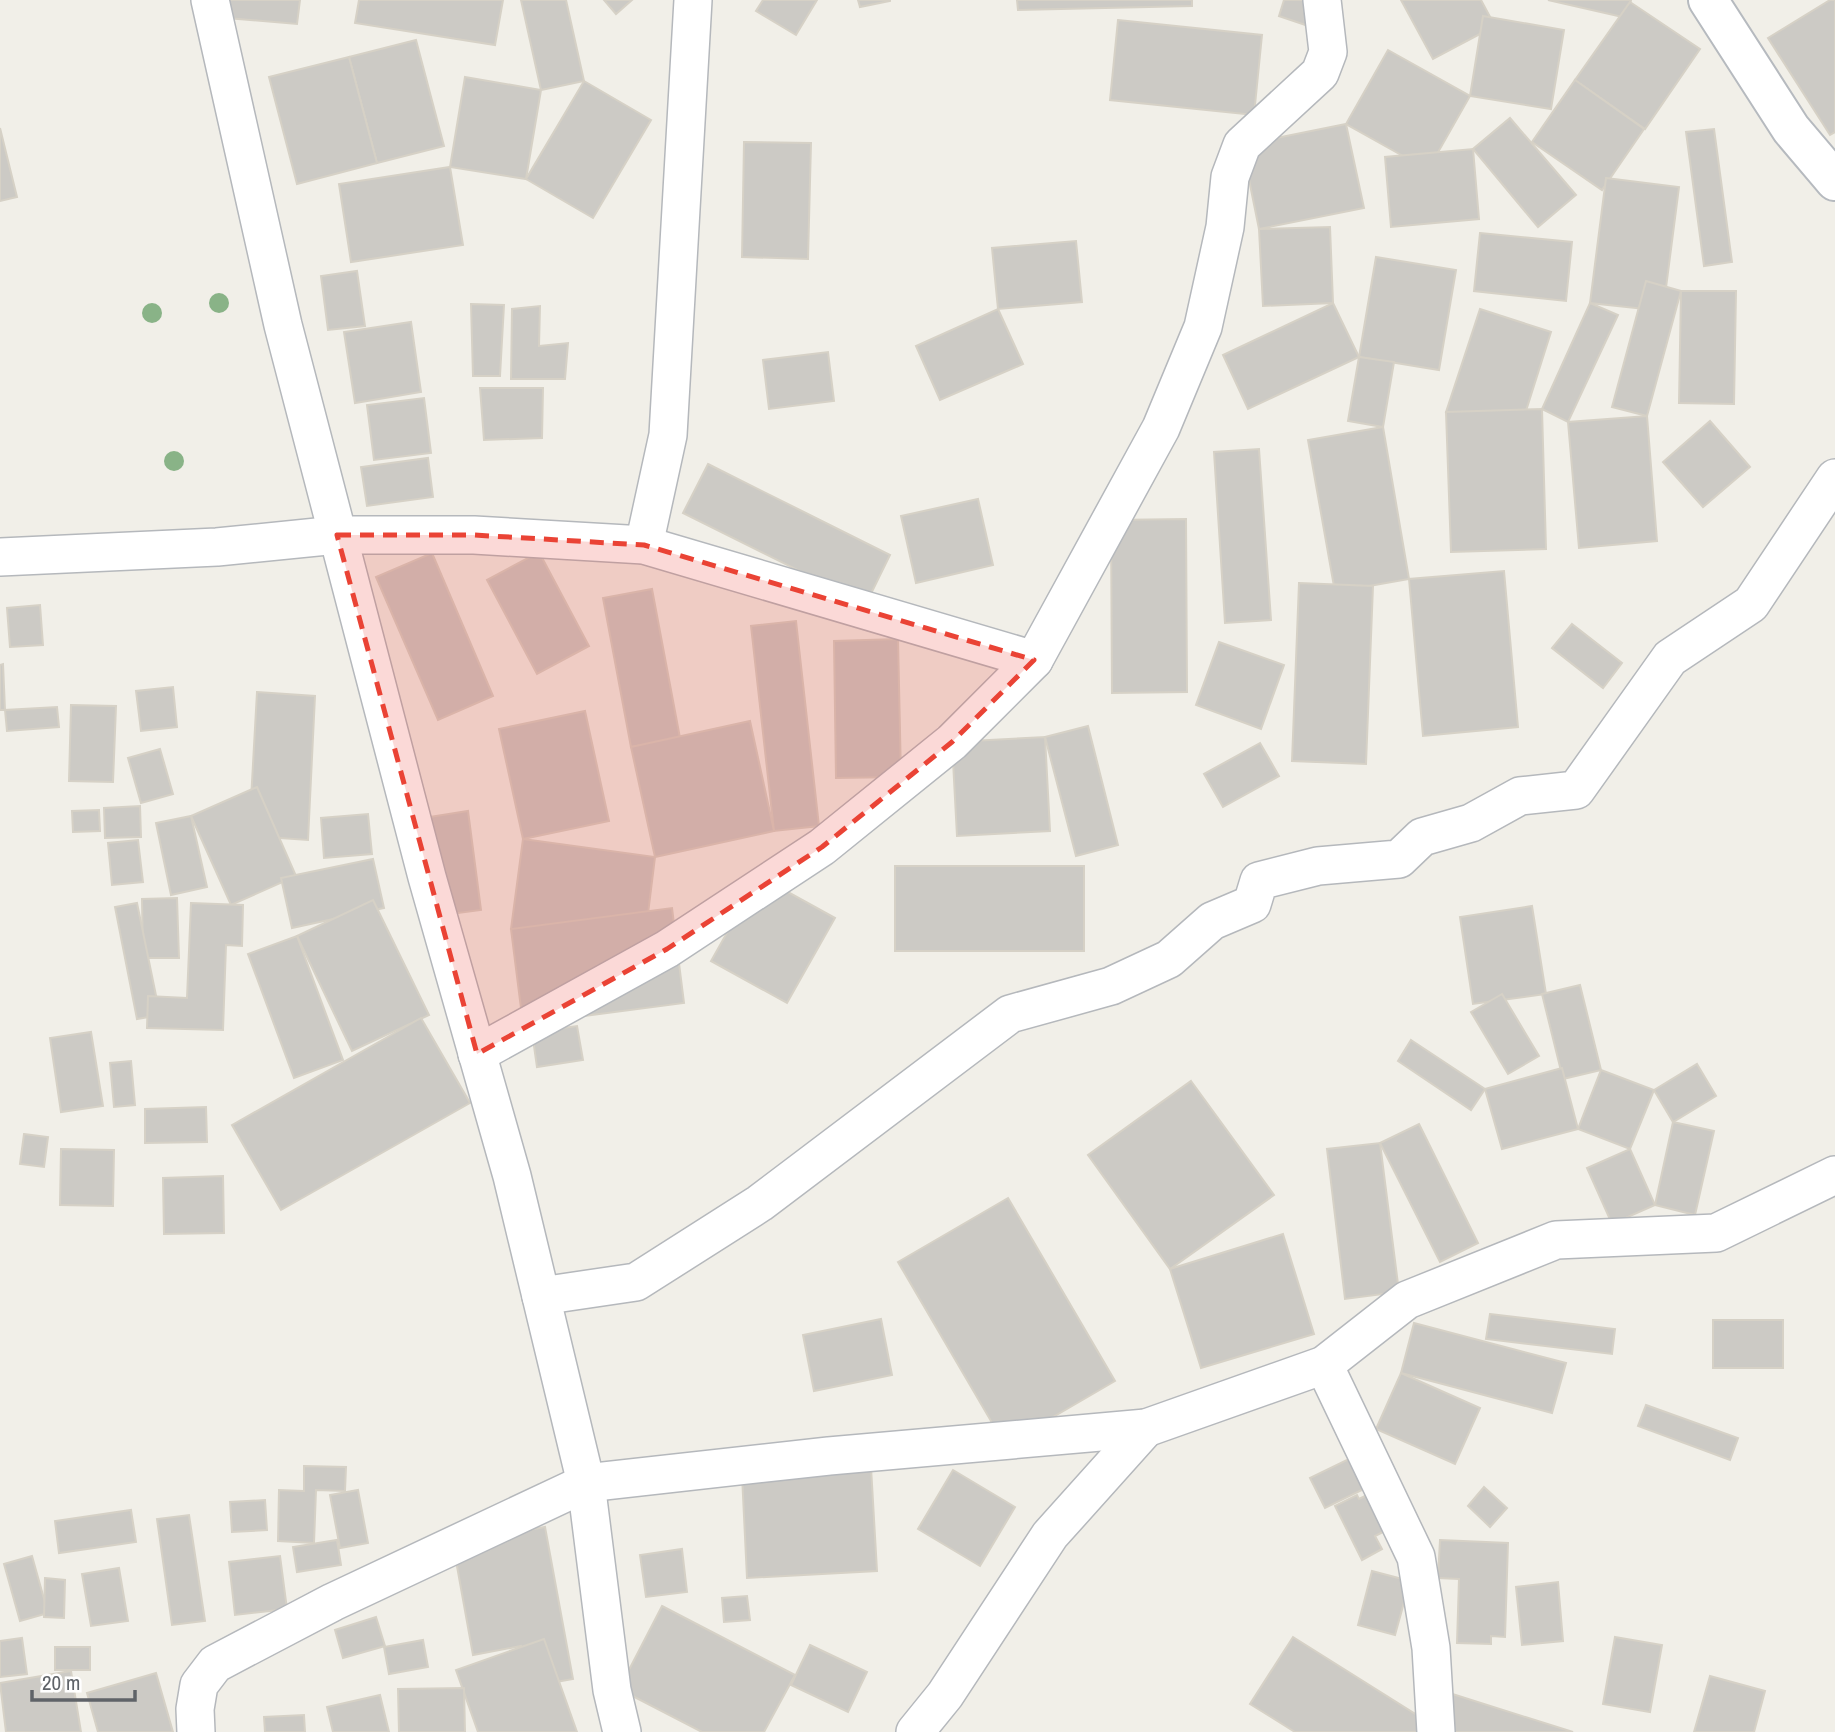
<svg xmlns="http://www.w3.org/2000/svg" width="1835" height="1732" font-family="'Archivo Narrow',sans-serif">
<rect width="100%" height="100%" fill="#f1efe8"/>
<!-- building -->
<g fill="#cccac5" stroke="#d6d1c6" stroke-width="2">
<path d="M228,0H300L297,24L227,18Z"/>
<path d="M359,0H503L495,45L355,23Z"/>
<path d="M521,0H566L584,81L541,90Z"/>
<path d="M604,0H632L616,14Z"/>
<path d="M763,0H817L796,35L756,11Z"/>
<path d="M858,0H890V1L860,7Z"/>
<path d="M1017,0H1192V6L1018,10Z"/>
<path d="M1284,0H1330L1320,30L1279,16Z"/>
<path d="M1401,0H1481L1495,26L1433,59Z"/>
<path d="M1548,0H1631L1627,18Z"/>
<path d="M1830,0H1835V132L1830,135L1768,38Z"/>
<path d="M1630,2L1700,49L1645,129L1575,80Z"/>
<path d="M1483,16L1564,30L1551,109L1470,96Z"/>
<path d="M1118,20L1262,35L1254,115L1110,100Z"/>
<path d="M416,40L444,146L377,163L349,57Z"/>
<path d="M1388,50L1470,96L1428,170L1346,124Z"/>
<path d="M349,57L377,163L297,184L269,77Z"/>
<path d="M465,77L541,90L526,179L450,167Z"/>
<path d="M1575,80L1644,129L1602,190L1532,142Z"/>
<path d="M584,81L651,120L593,218L526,179Z"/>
<path d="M1510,118L1576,195L1538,227L1473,149Z"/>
<path d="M1346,124L1364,208L1259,229L1242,145Z"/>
<path d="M0,128L17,197L0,201Z"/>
<path d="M1714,129L1732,262L1704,266L1686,132Z"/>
<path d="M744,142L811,143L808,259L742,257Z"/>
<path d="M1473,149L1479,219L1391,227L1385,157Z"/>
<path d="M450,167L463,245L351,262L339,184Z"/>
<path d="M1606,178L1679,187L1663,311L1590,303Z"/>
<path d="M1330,227L1333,303L1263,306L1259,229Z"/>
<path d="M1480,233L1572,242L1566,301L1474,291Z"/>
<path d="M1076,241L1082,302L998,309L992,248Z"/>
<path d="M1376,257L1456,270L1439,370L1359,357Z"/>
<path d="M357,271L365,326L328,330L321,276Z"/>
<path d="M1646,281L1681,291L1647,416L1612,407Z"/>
<path d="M1681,291H1736L1734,404L1679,403Z"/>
<path d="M1333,303L1359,357L1248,409L1223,355Z"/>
<path d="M1590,303L1618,315L1568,422L1542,409Z"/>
<path d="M471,304L504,305L500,376H473Z"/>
<path d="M540,306L539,346L568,343L565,379H511L512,309Z"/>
<path d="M998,309L1023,364L940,400L916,346Z"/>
<path d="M1480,309L1551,332L1518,436L1446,412Z"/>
<path d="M411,322L421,392L355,403L344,332Z"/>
<path d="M828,352L834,401L769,409L763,360Z"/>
<path d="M1359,357L1394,362L1383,427L1348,421Z"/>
<path d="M480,388H543L542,438L484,440Z"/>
<path d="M424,398L431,453L374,460L367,405Z"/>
<path d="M1542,409L1546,549L1451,552L1446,412Z"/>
<path d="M1647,416L1657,541L1579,548L1568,422Z"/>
<path d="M1710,421L1750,467L1703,507L1663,462Z"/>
<path d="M1383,427L1409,579L1335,592L1308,440Z"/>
<path d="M1259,449L1271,620L1225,623L1214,452Z"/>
<path d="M428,458L433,497L367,506L361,467Z"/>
<path d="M708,464L890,555L866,604L683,513Z"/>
<path d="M978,499L993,565L916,583L901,516Z"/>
<path d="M1186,519L1187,692L1112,693L1111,520Z"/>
<path d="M539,552L589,646L537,674L487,580Z"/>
<path d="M432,553L493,696L438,720L376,577Z"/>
<path d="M1504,571L1518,727L1423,736L1409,579Z"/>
<path d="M1299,583L1373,586L1366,764L1292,761Z"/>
<path d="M652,589L680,738L631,747L603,598Z"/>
<path d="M40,605L43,645L10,647L7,608Z"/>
<path d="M796,621L819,826L774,831L751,626Z"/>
<path d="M1572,624L1622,663L1603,688L1552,648Z"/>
<path d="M898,639L901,777L836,778L834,641Z"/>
<path d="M1219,642L1284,665L1261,729L1196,705Z"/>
<path d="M3,664L5,710H0V665Z"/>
<path d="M173,687L177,727L141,731L136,691Z"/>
<path d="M257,692L315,696L308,840L249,836Z"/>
<path d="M71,705L116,706L113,782L69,781Z"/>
<path d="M57,707L59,727L7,731L5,710Z"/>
<path d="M585,711L609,821L523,839L499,729Z"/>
<path d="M750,721L774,831L655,857L631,747Z"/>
<path d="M1088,726L1118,845L1076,856L1045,737Z"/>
<path d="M1045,737L1050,831L957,836L952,742Z"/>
<path d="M1260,743L1279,776L1223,807L1204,774Z"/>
<path d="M160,749L173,794L141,803L128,758Z"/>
<path d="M257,787L296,876L231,905L191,816Z"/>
<path d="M140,806L141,837L105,838L104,808Z"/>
<path d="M99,810L100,831L73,832L72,811Z"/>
<path d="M468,811L481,910L436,916L423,818Z"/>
<path d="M368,814L372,854L324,858L321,818Z"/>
<path d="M191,816L207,887L171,895L156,823Z"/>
<path d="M523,839L655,857L644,946L511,929Z"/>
<path d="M138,840L143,882L112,885L108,843Z"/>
<path d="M373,859L384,908L292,928L281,878Z"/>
<rect x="895" y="866" width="189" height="85"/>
<path d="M759,876L835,918L787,1003L711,961Z"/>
<path d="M177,898L179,958H143L142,899Z"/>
<path d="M373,900L429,1015L352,1051L297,936Z"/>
<path d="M137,903L160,1015L137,1019L115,907Z"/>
<path d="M191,903L243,905L242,946L226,945L223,1030L147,1028L148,996L187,998Z"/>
<path d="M1532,906L1546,994L1473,1004L1460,917Z"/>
<path d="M672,908L684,1003L523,1024L511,929Z"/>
<path d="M297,936L343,1060L294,1078L248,954Z"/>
<path d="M1580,985L1601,1070L1563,1079L1542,994Z"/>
<path d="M1502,994L1539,1056L1508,1074L1471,1012Z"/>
<path d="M421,1018L470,1103L281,1210L232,1125Z"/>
<path d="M577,1026L583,1060L537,1067L532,1032Z"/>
<path d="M91,1032L103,1106L61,1112L50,1038Z"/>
<path d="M1411,1040L1485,1089L1471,1110L1398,1061Z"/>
<path d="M131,1061L135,1105L114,1107L110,1063Z"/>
<path d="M1697,1064L1716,1096L1673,1122L1654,1090Z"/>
<path d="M1562,1068L1578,1129L1502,1149L1485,1089Z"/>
<path d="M1601,1070L1654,1090L1630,1149L1578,1129Z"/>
<path d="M1191,1081L1274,1195L1170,1269L1088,1155Z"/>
<path d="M206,1107L207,1142L145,1143V1109Z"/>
<path d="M1673,1122L1714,1131L1695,1215L1655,1205Z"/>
<path d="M1419,1124L1478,1243L1440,1262L1380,1143Z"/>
<path d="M24,1134L48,1137L44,1167L20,1164Z"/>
<path d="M1380,1143L1399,1292L1345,1299L1327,1149Z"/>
<path d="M61,1149L114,1150L113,1206L60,1205Z"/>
<path d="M1630,1149L1655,1205L1612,1224L1587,1168Z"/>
<path d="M223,1176L224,1233L164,1234L163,1178Z"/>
<path d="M1008,1198L1115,1381L1005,1445L898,1262Z"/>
<path d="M1283,1234L1314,1334L1201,1368L1170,1269Z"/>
<path d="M1490,1314L1615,1329L1612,1354L1486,1339Z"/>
<path d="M881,1319L892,1375L814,1391L803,1335Z"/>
<rect x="1713" y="1320" width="70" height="48"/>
<path d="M1414,1323L1566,1363L1552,1413L1401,1373Z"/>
<path d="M1401,1373L1480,1408L1455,1464L1376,1429Z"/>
<path d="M1646,1405L1738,1438L1730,1460L1638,1426Z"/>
<path d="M1355,1456L1370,1486L1325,1508L1310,1478Z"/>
<path d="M304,1466L346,1467L345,1491L316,1490L314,1543L278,1541L279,1490L304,1491Z"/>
<path d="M871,1467L877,1571L747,1578L742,1475Z"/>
<path d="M953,1470L1015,1507L980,1566L918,1529Z"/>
<path d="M1484,1487L1507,1508L1490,1527L1468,1506Z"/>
<path d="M358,1490L368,1543L340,1548L330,1495Z"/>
<path d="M1369,1494L1387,1530L1375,1536L1382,1549L1362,1560L1335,1506L1357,1495L1359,1499Z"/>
<path d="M265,1500L267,1530L232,1532L230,1502Z"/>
<path d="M131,1510L136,1542L59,1553L55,1521Z"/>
<path d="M189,1515L205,1621L172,1625L157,1519Z"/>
<path d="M545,1527L573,1679L528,1687L521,1646L473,1655L453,1544Z"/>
<path d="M337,1540L341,1565L297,1572L293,1547Z"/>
<path d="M1440,1540L1508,1543L1505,1637L1491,1636V1644L1457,1643L1459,1579L1438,1578Z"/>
<path d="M682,1549L687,1592L646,1597L640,1555Z"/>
<path d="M32,1556L48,1613L20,1621L4,1564Z"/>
<path d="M280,1556L287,1609L235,1615L229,1562Z"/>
<path d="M119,1568L128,1621L91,1626L82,1574Z"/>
<path d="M1372,1571L1410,1581L1395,1635L1358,1625Z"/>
<path d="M45,1578L65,1580L64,1618L44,1617Z"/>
<path d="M1558,1582L1563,1641L1522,1645L1516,1587Z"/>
<path d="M747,1596L750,1620L724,1622L722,1598Z"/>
<path d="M662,1606L795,1675L764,1732H702L619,1689Z"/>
<path d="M376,1617L385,1646L343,1658L335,1630Z"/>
<path d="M1293,1637L1444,1732H1295L1250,1704Z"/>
<path d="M1615,1637L1662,1645L1650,1712L1603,1704Z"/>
<path d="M22,1638L27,1674L0,1677V1641Z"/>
<path d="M544,1639L577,1732H478L456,1670Z"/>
<path d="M423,1640L428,1667L389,1674L384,1647Z"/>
<path d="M810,1645L867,1672L848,1712L791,1685Z"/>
<rect x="55" y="1647" width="35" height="23"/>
<path d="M71,1671L81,1732H6L0,1683Z"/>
<path d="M156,1673L173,1732H98L87,1693Z"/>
<path d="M1710,1676L1765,1691L1754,1732H1694Z"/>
<path d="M464,1688L465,1732H399L398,1689Z"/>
<path d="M1443,1691L1573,1732H1453Z"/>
<path d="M380,1695L389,1732H333L327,1707Z"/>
<path d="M304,1715L305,1732H265L264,1717Z"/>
</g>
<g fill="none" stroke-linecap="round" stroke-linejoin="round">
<defs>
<g id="street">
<path d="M210,0L283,325L427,877L512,1176L586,1483L612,1690L622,1732"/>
<path d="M644,545L668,435L693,0"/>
<path d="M0,557L217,547L337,535H474L644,545L1034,660"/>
<path d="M477,1054L667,949L822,847L952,742L1034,660L1161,428L1203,327L1225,227L1230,177L1242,145L1320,73L1328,52L1322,0"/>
<path d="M541,1296L636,1282L760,1203L1010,1014L1111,986L1169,959L1212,921L1252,904L1259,881L1318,866L1399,859L1422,837L1471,823L1520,796L1576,790L1670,658L1751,604L1835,478"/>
<path d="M1324,1365L1416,1557L1431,1648L1436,1732"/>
<path d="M196,1732L195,1709L199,1685L215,1664L333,1602L586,1483L829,1456L1146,1428L1324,1365L1407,1300L1556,1240L1716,1233L1835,1175"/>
<path d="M915,1732L945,1695L1050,1535L1146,1428"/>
</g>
<path id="secondary" d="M1708,0L1791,129L1835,181"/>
</defs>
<!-- street casing -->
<use href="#street" stroke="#b5b8bc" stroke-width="40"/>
<!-- secondary casing -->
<use href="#secondary" stroke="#b6babf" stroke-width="42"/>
<!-- street -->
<use href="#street" stroke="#fff" stroke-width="37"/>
<!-- secondary -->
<use href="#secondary" stroke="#fff" stroke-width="38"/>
</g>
<!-- trees -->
<g fill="#89b387">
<circle cx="219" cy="303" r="10"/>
<circle cx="152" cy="313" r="10"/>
<circle cx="174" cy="461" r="10"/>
</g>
<!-- marked area -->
<path fill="#ea4335" fill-opacity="0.2" stroke="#ea4335" stroke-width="5" stroke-dasharray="14 9" stroke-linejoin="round" d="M337,535H474L644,545L1034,660L952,742L822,847L667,949L477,1054Z"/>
<!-- scale -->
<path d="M32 1690v10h103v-10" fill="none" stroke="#5f6368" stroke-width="3.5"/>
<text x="42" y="1690" font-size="21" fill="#5f6368" stroke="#ffffff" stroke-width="5" paint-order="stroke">20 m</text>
</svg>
